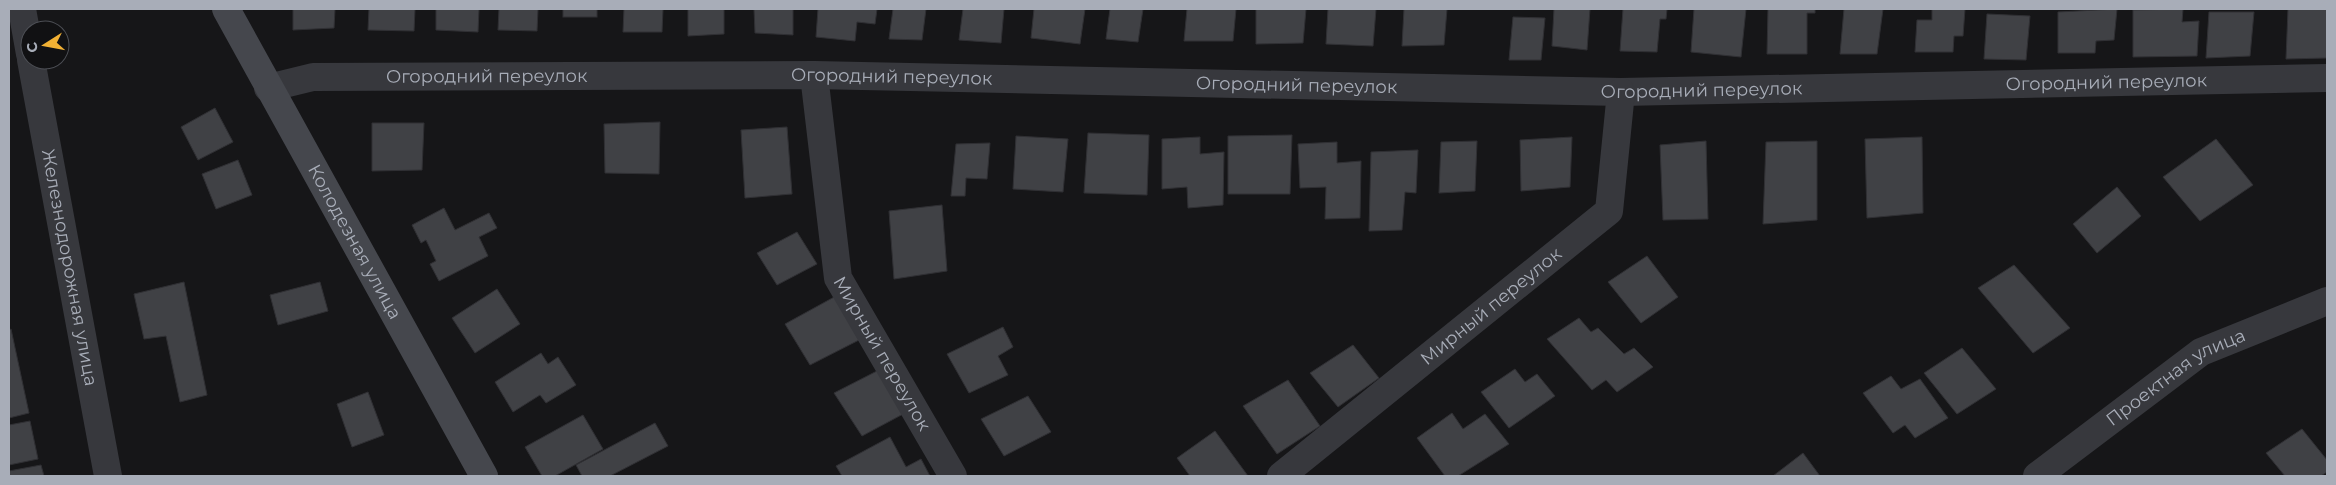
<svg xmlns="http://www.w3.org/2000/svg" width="2336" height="485" font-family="Montserrat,sans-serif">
<rect width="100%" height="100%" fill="#161618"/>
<!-- building -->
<g fill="#404145" stroke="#303034">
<path d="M293,9H335L334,28L293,30Z"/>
<path d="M369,9H415L414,31L368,30Z"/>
<path d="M436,9H479L478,32L436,30Z"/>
<path d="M499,9H538L537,31L498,30Z"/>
<rect x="563" y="9" width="34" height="8"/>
<path d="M624,9H663L662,32H623Z"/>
<path d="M688,9H724V34L688,36Z"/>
<path d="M754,9H793V35L755,33Z"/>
<path d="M818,9H877L875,24L857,22L855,41L816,37Z"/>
<path d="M893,9H926L922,40L889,39Z"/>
<path d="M963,9H1004L1001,43L959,40Z"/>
<path d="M1034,9H1085L1080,44L1031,38Z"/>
<path d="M1110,9H1143L1138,42L1106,39Z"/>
<path d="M1187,9H1236L1233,41H1184Z"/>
<path d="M1256,9H1306L1303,43L1256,44Z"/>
<path d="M1328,9H1376L1373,46L1326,44Z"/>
<path d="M1404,9H1447L1444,45L1402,46Z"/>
<path d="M1554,9H1590L1587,50L1552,46Z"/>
<path d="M1623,9H1667L1666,19H1660L1657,52L1620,51Z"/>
<path d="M1694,9H1746L1741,57L1691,52Z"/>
<path d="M1768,9H1815V13H1807V54H1767Z"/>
<path d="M1844,9H1883L1877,54H1840Z"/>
<path d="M1932,9H1965L1963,36H1954L1953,52H1915L1917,20H1932Z"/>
<path d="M2117,9L2114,40L2096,41L2095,53H2058V12Z"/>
<path d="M2183,9L2182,22L2199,21L2197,56L2133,57V10Z"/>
<path d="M2288,9H2327V58L2286,59Z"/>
<path d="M2209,12H2254L2250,56L2206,58Z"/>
<path d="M1987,14L2030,16L2026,60L1984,59Z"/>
<path d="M1513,17L1545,18L1541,60H1509Z"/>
<path d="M215,108L233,142L198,160L181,127Z"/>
<path d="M660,122L659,174L605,173L604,124Z"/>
<path d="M372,123H424L422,170L372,171Z"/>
<path d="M787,127L792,194L745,198L741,130Z"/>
<path d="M1088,133L1149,135L1147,195L1084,193Z"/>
<path d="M1292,135L1290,194H1228V136Z"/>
<path d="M1016,136L1068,139L1063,192L1013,189Z"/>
<path d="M1200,137V154L1224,152L1223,205L1188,208L1187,187L1162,189V139Z"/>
<path d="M1572,137L1570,187L1521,191L1520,140Z"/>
<path d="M1922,137L1923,213L1867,218L1865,139Z"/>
<path d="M2216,139L2253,185L2200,221L2163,177Z"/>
<path d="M1477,141L1475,191L1439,193L1441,142Z"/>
<path d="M1706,141L1708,219L1663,220L1660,145Z"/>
<path d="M1817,141V220L1763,224L1766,142Z"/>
<path d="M1337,142V163L1361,161L1360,218L1325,219L1326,187L1300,188L1298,144Z"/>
<path d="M990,143L987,179L966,178L965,196H951L956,144Z"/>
<path d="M1418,150L1416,193L1405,192L1402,230L1369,231L1371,152Z"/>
<path d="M238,160L252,195L216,209L202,174Z"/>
<path d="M2117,187L2141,216L2097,253L2073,224Z"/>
<path d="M942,205L947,271L894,279L889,211Z"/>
<path d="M444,208L455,230L489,213L497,228L479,237L488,256L439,281L430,264L436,261L426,240L421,243L412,225Z"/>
<path d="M797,232L817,264L777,285L757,253Z"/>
<path d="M1647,256L1678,297L1641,323L1608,282Z"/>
<path d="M2014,265L2070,328L2033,353L1978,288Z"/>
<path d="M184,282L207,395L180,402L166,336L144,339L134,294Z"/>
<path d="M320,282L328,311L278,325L270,295Z"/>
<path d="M497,289L520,324L475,353L452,318Z"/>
<path d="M836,296L859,340L810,365L785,324Z"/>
<path d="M1579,318L1591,332L1598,328L1624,354L1634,348L1653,367L1617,392L1606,380L1592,390L1547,339Z"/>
<path d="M1003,327L1013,347L998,356L1008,375L969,393L947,354Z"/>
<path d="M11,329L29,413L9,418V330Z"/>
<path d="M1353,345L1379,378L1338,407L1310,373Z"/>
<path d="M1962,348L1996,389L1957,414L1924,373Z"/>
<path d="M541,353L548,364L558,357L576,385L546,403L540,395L513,412L495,382Z"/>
<path d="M1515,369L1525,382L1537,374L1555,396L1509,428L1481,392Z"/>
<path d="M877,371L905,413L862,436L834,393Z"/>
<path d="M1891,376L1901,389L1920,379L1948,418L1915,438L1905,425L1893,433L1863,393Z"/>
<path d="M1288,380L1320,426L1277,454L1243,406Z"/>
<path d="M368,392L384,435L352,447L337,404Z"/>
<path d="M1028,396L1051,432L1004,456L981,419Z"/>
<path d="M1452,413L1463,429L1485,414L1509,444L1458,476H1445L1417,438Z"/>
<path d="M583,415L603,449L555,476H542L525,447Z"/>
<path d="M30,421L38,459L9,465V425Z"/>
<path d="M655,423L668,446L610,476H582L576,465Z"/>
<path d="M2302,429L2327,460V472L2321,476H2285L2266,453Z"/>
<path d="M1215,431L1248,476H1190L1177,458Z"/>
<path d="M890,437L906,467L921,459L930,476H842L836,466Z"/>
<path d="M1803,453L1820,476H1773Z"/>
<path d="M41,465L44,476H9V471Z"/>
</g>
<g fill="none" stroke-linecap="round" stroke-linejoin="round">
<!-- minor -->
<g stroke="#37383d" stroke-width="28">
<path d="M22,9L30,54"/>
<path id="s1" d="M31,60L108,476"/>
<path id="s2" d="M814,75L838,278L953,476"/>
<path id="s3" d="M268,88L313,77L814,75L1621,92L2327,78"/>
<path id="s4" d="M1281,476L1609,211L1621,92"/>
<path id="s5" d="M2037,476L2201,352L2327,301"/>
</g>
<!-- secondary -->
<path stroke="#45474d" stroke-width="28" id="s6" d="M226,9L484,476"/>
</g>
<g text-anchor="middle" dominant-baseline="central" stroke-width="5" stroke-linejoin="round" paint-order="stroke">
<!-- street labels -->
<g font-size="18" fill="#a8adb8" stroke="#111113">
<text stroke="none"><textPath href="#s3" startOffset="220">Огородний переулок</textPath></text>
<text stroke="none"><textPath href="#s3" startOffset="625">Огородний переулок</textPath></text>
<text stroke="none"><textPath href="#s3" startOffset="1840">Огородний переулок</textPath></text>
<text stroke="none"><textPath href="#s3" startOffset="1030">Огородний переулок</textPath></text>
<text stroke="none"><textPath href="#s3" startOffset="1435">Огородний переулок</textPath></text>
<text stroke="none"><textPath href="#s6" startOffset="266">Колодезная улица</textPath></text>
<text stroke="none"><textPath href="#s1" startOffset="211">Железнодорожная улица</textPath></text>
<text stroke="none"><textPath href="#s4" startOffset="270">Мирный переулок</textPath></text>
<text stroke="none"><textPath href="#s2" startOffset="292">Мирный переулок</textPath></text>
<text stroke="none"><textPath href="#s5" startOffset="171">Проектная улица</textPath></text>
</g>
</g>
<!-- border -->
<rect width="2336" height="485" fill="none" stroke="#a8adb8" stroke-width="20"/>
<!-- north arrow -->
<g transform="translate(45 45) rotate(259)"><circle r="24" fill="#111113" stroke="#4d4f55"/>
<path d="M0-4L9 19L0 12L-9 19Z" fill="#f2b134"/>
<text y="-8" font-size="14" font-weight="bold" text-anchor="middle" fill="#a8adb8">С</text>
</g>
</svg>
